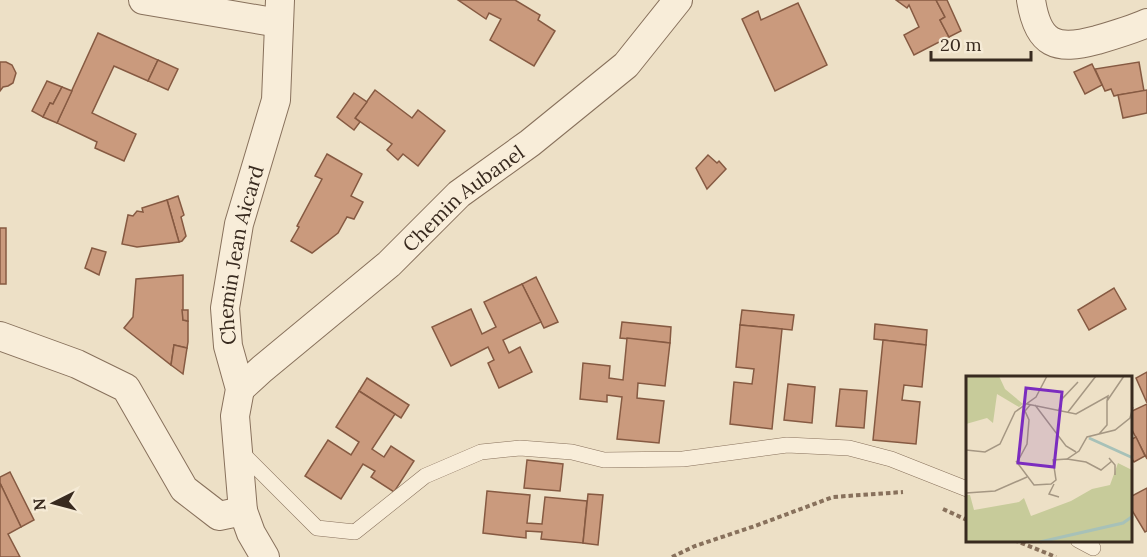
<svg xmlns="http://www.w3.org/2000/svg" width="1147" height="557" font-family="Lora,serif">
<rect width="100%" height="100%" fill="#ede0c6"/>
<!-- building -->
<g fill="#ca9a7d" stroke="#865a42" stroke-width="1.5">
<path d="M458,0H515L540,15L538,20L555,31L534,66L490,40L501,19L489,13L486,19Z"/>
<path d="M896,0H936L945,17L940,20L949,37L914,55L904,35L919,27L909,5L907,8Z"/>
<path d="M936,0H947L961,31L949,37L940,20L945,17Z"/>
<path d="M798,3L827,65L775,91L742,19L758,11L761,20Z"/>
<path d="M98,33L158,60L148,81L114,66L92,113L136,134L124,161L95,148L97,142L57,123Z"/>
<path d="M158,60L178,69L168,90L148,81Z"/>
<path d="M0,62H6L12,65L16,73L13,83L8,86L3,87L0,91Z"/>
<path d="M1139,62L1144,91L1118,95L1114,96L1111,89L1105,91L1095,69Z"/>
<path d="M1092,64L1102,85L1085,94L1074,72Z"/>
<path d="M47,81L62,87L53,104L50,103L43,117L32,111Z"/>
<path d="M62,87L72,91L57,123L43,117L50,103L53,104Z"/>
<path d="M375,90L412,118L418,110L445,131L418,166L403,154L398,160L387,150L392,144L355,118Z"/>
<path d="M1147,90V113L1123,118L1118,95Z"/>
<path d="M354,93L367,102L355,118L360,122L354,130L337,117Z"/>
<path d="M327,154L362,174L351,196L363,202L354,219L347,217L338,233L312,253L291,241L299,227L297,226L322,179L315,176Z"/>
<path d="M708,155L717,163L719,161L726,169L707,189L696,168Z"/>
<path d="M178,196L184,215L181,217L186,236L182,241L179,242L167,200Z"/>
<path d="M167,200L179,242L137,247L122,244L128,215L133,216L137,211L143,212L142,208Z"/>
<rect x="0" y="228" width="6" height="56"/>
<path d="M92,248L106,252L99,275L85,268Z"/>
<path d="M183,275V320L188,321V342L187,348L174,345L171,365L124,328L133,317L136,279Z"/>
<path d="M536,277L558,322L544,328L522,284Z"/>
<path d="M522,284L541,322L503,340L509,353L520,347L532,372L499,388L488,363L494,360L488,347L451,366L432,327L471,309L482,334L496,327L484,302Z"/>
<path d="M1114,288L1126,309L1089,330L1078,310Z"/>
<path d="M182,310H188V321L183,320Z"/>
<path d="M742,310L794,315L792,330L740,325Z"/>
<path d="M622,322L671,327L670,343L620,338Z"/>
<path d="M875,324L927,330L926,345L874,339Z"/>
<path d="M740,325L782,329L772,429L730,424L734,382L752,384L754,369L736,367Z"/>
<path d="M627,338L670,343L665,386L638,383L637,398L664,401L659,443L617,439L622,397L607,395V402L580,399L583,363L610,366L609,378L623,380Z"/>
<path d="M883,340L926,345L922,387L904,385L902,400L920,402L916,444L873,440Z"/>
<path d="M174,345L187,348L183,374L171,365Z"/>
<path d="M1147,372V403L1136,378Z"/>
<path d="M367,378L409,405L401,418L359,391Z"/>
<path d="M788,384L815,387L812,423L784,420Z"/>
<path d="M840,389L867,391L864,428L836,426Z"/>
<path d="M359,391L395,414L372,449L384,457L391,446L414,461L394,492L371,477L375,471L363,464L341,499L305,476L328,440L351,455L359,442L336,427Z"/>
<path d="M1147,404V459L1130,426V412Z"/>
<path d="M1136,437L1145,456L1134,462L1130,456V440Z"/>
<path d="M527,460L563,464L560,491L524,488Z"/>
<path d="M10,472L34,520L21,527L0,483V477Z"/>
<path d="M0,483L21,527L8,534L20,557H0Z"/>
<path d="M1147,488V531L1145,532L1130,507V497Z"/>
<path d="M487,491L530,495L527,523L542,524L545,497L587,501L583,543L541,539L542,532L526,531V538L483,533Z"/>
<path d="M588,494L603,495L598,545L583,543Z"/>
</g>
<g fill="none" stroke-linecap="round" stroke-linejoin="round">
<defs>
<g id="service">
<path d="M239,450L317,528L355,532L425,476L481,452L520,448L572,452L604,460L683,459L787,445L849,448L891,459L967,489"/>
<path d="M1078,540L1093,548"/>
</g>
<g id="minor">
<path d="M143,0L279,23"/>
<path d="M1031,0C1038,45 1056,51 1097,40C1114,35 1131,30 1147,23"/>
<path d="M0,336L77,364L126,388L184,489L219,516L243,511L251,533L265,557"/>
<path id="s1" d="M240,389L262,369L389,264L459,194L530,143L626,65L678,0"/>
<path id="s2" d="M243,511L235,416L240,389L228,346L225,308L239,224L276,100L280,0"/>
</g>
</defs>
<!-- service casing -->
<use href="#service" stroke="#88715c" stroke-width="16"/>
<!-- minor casing -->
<use href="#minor" stroke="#88715c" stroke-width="30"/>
<!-- path -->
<g stroke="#88715c" stroke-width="4" stroke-dasharray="4.5 3" stroke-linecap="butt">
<path d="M943,509L967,520"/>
<path d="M1014,540L1056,557"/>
<path d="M672,557L695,546L755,526L833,497L903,492"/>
</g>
<!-- service -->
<use href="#service" stroke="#f8edd9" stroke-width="15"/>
<!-- minor -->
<use href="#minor" stroke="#f8edd9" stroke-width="28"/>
</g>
<g text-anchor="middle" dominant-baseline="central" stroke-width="4.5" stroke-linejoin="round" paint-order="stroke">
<!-- street labels -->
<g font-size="20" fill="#382a1f" stroke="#f5ead5">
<text stroke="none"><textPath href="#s1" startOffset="294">Chemin Aubanel</textPath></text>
<text stroke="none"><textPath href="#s2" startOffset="260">Chemin Jean Aicard</textPath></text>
</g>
</g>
<!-- overview -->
<g transform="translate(966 376)">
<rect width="166" height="166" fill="#ede0c6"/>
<path d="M0,0H33L39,13L57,28L53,31L31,18L27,47L21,42L0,48ZM152,87L166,94V166H0V119H4L8,134L53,126L58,122L65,140L105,125L126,113L144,109Z" fill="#c7cb9a"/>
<path fill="none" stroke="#a7c1b8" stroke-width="3" d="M123,62L167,82M74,166L157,147L167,140"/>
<path fill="none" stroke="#a59783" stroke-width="1.5" d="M61,28L110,38L142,20L141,25M69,29L100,70L110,76M93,34L96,23L112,6M102,36L130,0M133,58L141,49V25L158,0M0,74L19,76L34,68L49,36L70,21L81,0M143,82L149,89V99M53,83L61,68L63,44L59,35L64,29M101,83L120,86L135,94L146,85M50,85L68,109L85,108L90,104L87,84L101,83L113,75L121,61L149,54L164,42L167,31M88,108L83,118L93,121M0,117L29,115L61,101"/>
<path fill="#7b2cbf" fill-opacity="0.15" stroke="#7b2cbf" stroke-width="3" d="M60,12L96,16L88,91L52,87Z"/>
<rect width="166" height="166" fill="none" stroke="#382a1f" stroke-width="3"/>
</g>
<!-- north arrow -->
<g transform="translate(54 503) rotate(264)" stroke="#f5ead5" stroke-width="4.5" paint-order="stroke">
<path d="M0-4.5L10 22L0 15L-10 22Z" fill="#382a1f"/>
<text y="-9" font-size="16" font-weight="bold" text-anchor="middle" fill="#382a1f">N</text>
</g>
<!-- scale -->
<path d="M931 51v9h100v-9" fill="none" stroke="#382a1f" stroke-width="3"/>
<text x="940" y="51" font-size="18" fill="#382a1f" stroke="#f5ead5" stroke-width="4.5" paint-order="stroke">20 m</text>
</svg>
